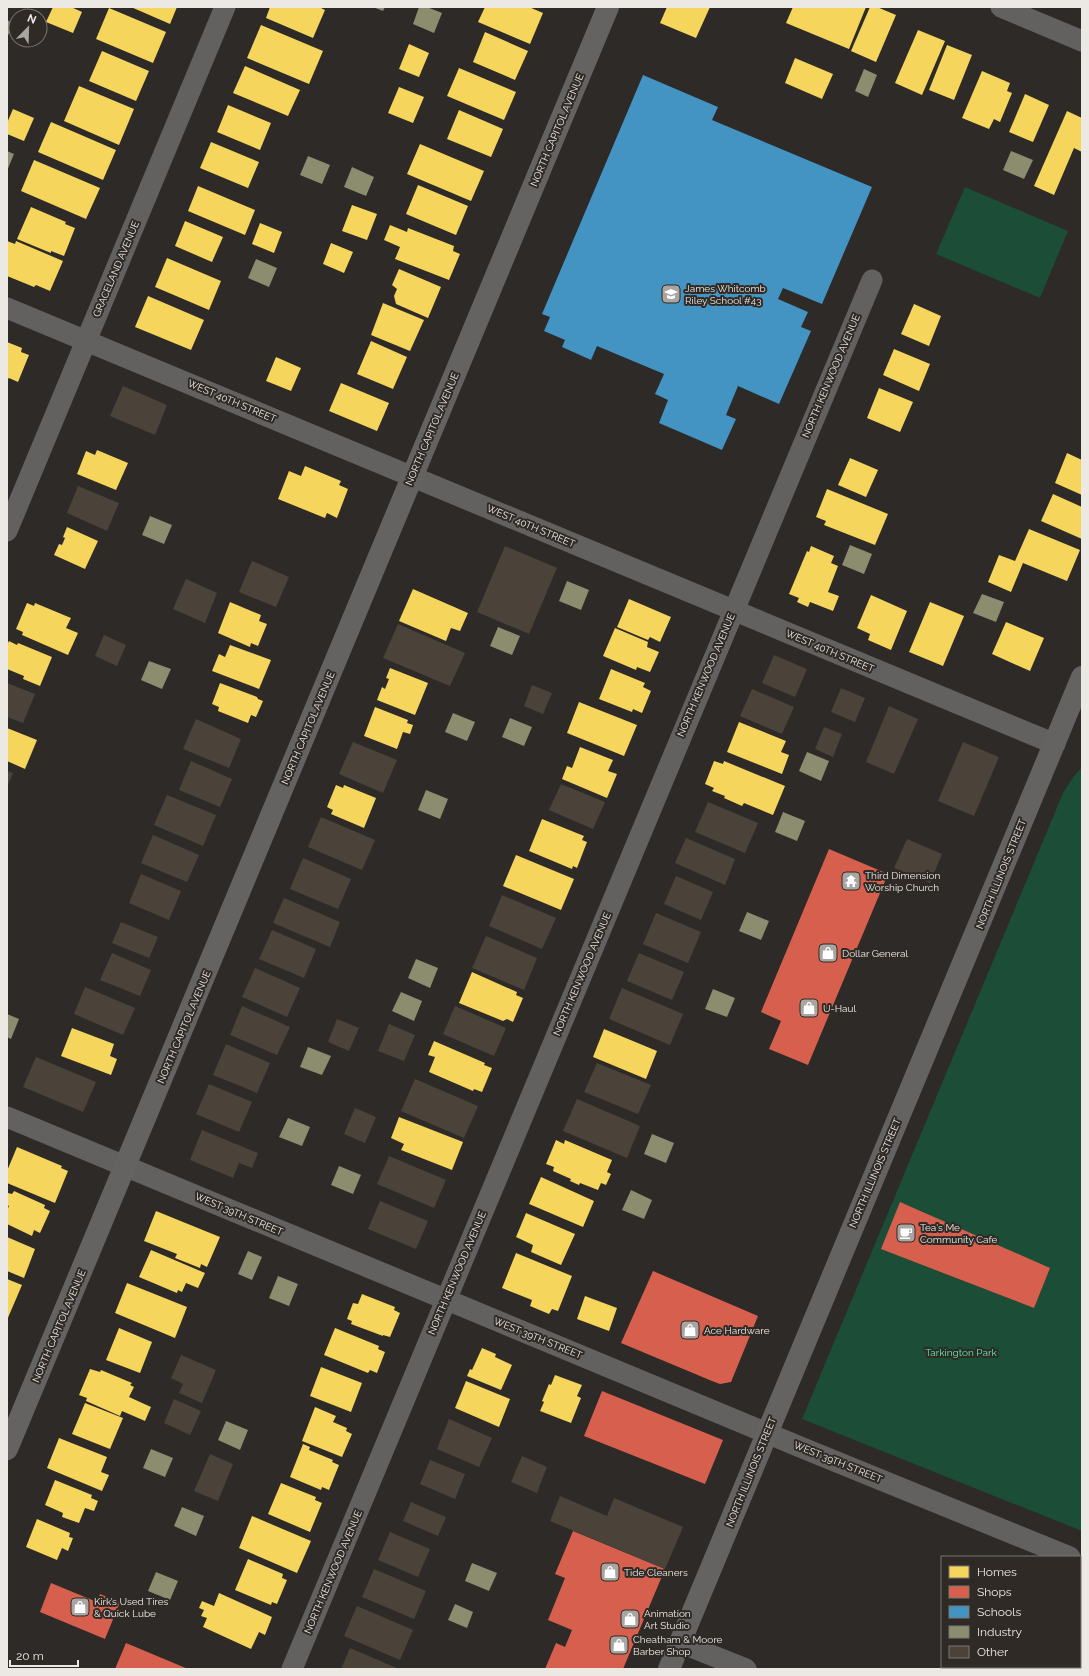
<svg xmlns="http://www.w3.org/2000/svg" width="1089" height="1676" font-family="Raleway,sans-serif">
<rect width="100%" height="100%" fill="#2d2a27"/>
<!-- green -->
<g fill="#1b4d37">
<path d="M965,187L1068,231L1040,298L936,254Z"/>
<path d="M1082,767V1531L802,1419L1063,793L1074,776Z"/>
</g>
<!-- homes -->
<g fill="#f6d55c">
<path d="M53,7H71L82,12L73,33L46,22Z"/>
<path d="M131,7H177L170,24Z"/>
<path d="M270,7H319L325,10L313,38L266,18Z"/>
<path d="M485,7H529L543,13L530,44L478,22Z"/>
<path d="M667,7H710L696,38L660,23Z"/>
<path d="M793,7H866L849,49L786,23Z"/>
<path d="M870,7H877L896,15L876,62L851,51Z"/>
<path d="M109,8L166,32L153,63L96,39Z"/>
<path d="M261,25L323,51L309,84L247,58Z"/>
<path d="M918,30L945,41L922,95L895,83Z"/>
<path d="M485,32L528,51L515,80L473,62Z"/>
<path d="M409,44L429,53L419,77L399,69Z"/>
<path d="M947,45L972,55L954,100L929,90Z"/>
<path d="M102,51L149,71L136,101L89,81Z"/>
<path d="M795,58L833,74L822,99L785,83Z"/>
<path d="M245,66L300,90L288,116L233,93Z"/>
<path d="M459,68L516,92L504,120L447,96Z"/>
<path d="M982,71L1010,83L1007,91L1012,93L1000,122L994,119L989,129L962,118Z"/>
<path d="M79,86L134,109L119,145L64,121Z"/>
<path d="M399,87L424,97L413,123L388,113Z"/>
<path d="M1025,94L1049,105L1033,142L1009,132Z"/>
<path d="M228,105L271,123L260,150L217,132Z"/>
<path d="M13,109L34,118L24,141L7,134V123Z"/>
<path d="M459,110L503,129L491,157L447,139Z"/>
<path d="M1067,111L1082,118V152L1074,148L1054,195L1034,186Z"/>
<path d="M51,122L116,150L103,180L38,152Z"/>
<path d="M211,142L259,162L248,188L200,168Z"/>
<path d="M420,144L484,171L471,201L407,174Z"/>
<path d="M34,160L100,188L86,219L21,191Z"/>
<path d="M418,185L468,206L456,235L406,214Z"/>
<path d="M198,186L255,210L245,235L188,211Z"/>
<path d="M352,205L377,214L367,240L342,231Z"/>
<path d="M31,207L66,222L65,224L75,228L64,256L51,251V253L17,239Z"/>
<path d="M185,221L223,237L212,262L175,246Z"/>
<path d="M260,223L282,232L274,253L252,244Z"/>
<path d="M390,225L407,232L408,228L454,246L453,251L460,254L449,280L395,259L400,247L384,240Z"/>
<path d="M7,241L15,244L16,241L63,261L50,291L36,285L34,287L7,276Z"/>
<path d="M331,243L353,252L344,273L323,264Z"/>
<path d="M167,258L221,281L209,310L155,287Z"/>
<path d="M399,269L441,287L428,318L396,304L394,296L397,289L392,285Z"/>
<path d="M148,296L204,320L191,350L135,327Z"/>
<path d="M383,303L424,320L410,351L371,335Z"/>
<path d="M914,304L941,316L929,346L901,334Z"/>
<path d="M371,341L407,357L393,389L357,374Z"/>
<path d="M7,342L22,348L21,352L29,355L18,382L9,378L7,380Z"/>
<path d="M894,349L930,364L919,391L883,375Z"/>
<path d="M276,357L301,368L291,391L266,381Z"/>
<path d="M341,383L389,403L377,431L329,411Z"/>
<path d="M879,388L913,402L900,432L867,418Z"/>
<path d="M97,450L128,463L116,490L77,474L86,451L95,455Z"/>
<path d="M1067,453L1082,460V495L1055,483Z"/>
<path d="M850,458L878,470L866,497L838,485Z"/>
<path d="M305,466L341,481L339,485L348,489L337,518L327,513L325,518L278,499L289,471L301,476Z"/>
<path d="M827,489L888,514L875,545L824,525L826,521L816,517Z"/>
<path d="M1053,494L1082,507V539L1041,521Z"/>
<path d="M67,527L98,541L85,569L54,555L59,544L62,545L65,538L63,537Z"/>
<path d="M1029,529L1080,550L1067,581L1023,563L1011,592L988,582L999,555L1015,561Z"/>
<path d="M811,546L834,556L831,563L838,566L828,592L839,596L833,611L810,602L808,607L797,602L799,598L789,594L807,551L809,552Z"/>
<path d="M413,589L468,613L460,631L451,628L446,641L399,621Z"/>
<path d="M871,595L907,611L891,650L868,640L870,634L857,628Z"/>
<path d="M629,599L671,617L660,642L650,637L648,640L617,627Z"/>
<path d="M230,602L261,615L259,621L267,624L258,646L251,643L250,647L218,633Z"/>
<path d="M930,602L964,616L943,666L909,652Z"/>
<path d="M27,603L34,606L35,603L71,618L66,628L78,633L68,655L22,635L23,632L16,629Z"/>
<path d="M1006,622L1044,638L1030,671L992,654Z"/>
<path d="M615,628L648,642L647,647L659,652L650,672L637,667L636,670L603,656Z"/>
<path d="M9,641L17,645L18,643L52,657L40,686L23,679L24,676L7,669V645Z"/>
<path d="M230,645L271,660L259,689L212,671L219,654L225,657Z"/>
<path d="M390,668L428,683L415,715L377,700L382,687L385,689L389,679L386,678Z"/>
<path d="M611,669L645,683L643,687L651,691L642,713L633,709L632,712L599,699Z"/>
<path d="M220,683L257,697L258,699L263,701L256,717L251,715L248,723L218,711L219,707L212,704Z"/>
<path d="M579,702L637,725L624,756L567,733Z"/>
<path d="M375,707L408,720L407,723L413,725L410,734L403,732L397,749L364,736Z"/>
<path d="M739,722L786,741L781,752L789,755L782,774L727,752Z"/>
<path d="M7,728L37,740L25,769L7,761Z"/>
<path d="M580,747L613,760L608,771L617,774L607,798L562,779L567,766L572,768Z"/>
<path d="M714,761L723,764L724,761L785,786L773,815L744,803L742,806L724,798L725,796L712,791L714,788L705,784Z"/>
<path d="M336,785L343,788L344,785L376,798L364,828L331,814L333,810L327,807Z"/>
<path d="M542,819L584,836L582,840L587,842L577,868L573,866L572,869L529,851Z"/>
<path d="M516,855L574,879L561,910L503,886Z"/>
<path d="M472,972L517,992L516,995L523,998L513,1022L507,1019L503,1021L459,1003Z"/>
<path d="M72,1028L114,1044L110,1056L117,1059L111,1075L61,1056Z"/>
<path d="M604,1029L657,1051L646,1079L593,1057Z"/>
<path d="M434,1041L485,1063L484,1065L492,1068L482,1092L474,1089L473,1091L429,1072L435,1057L428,1055Z"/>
<path d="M399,1117L463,1142L452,1170L401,1150L404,1144L391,1138Z"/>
<path d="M556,1140L564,1144L565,1140L612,1160L607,1172L611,1174L606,1185L601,1183L598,1190L580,1183L579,1185L570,1181L571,1179L553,1171L554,1167L546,1164Z"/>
<path d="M17,1147L62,1166L61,1168L68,1171L55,1203L7,1183V1171Z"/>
<path d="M541,1177L594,1201L583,1227L529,1204Z"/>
<path d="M14,1191L45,1205L44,1208L50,1211L40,1233L34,1230L32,1236L7,1224V1210L9,1206L7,1205V1195L8,1193L12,1194Z"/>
<path d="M156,1211L220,1237L207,1267L201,1264L200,1268L175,1258L177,1254L144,1241Z"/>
<path d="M526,1213L575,1234L561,1265L531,1252L533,1245L516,1237Z"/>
<path d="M7,1237L35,1249L24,1278L7,1271Z"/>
<path d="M151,1250L205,1273L198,1288L186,1283L182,1292L178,1290L177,1293L139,1277Z"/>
<path d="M516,1253L572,1276L558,1311L552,1309L549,1314L530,1306L532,1300L502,1288Z"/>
<path d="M7,1279L22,1285L7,1320Z"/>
<path d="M127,1283L187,1307L175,1338L115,1313Z"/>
<path d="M362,1294L395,1307L394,1310L400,1313L390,1337L383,1335V1336L351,1324L352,1321L347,1319L353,1303L358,1304Z"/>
<path d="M585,1296L617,1308L609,1331L577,1319Z"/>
<path d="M119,1328L152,1342L140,1373L106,1360Z"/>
<path d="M335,1328L379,1346L378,1349L385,1352L377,1373L370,1370L368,1373L324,1355Z"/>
<path d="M482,1348L496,1354L495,1357L512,1365L501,1390L467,1376L470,1369L472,1370Z"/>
<path d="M321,1367L362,1383L351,1412L310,1396Z"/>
<path d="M90,1369L100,1372L101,1370L132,1383L130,1385L134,1387L129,1397L151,1407L145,1421L122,1411L120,1416L86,1401L87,1398L79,1395Z"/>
<path d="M555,1375L582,1385L577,1396L581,1398L571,1423L540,1411L544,1402L542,1401L549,1384L551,1385Z"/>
<path d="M466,1381L510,1399L499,1427L455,1408Z"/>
<path d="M85,1403L123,1418L110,1449L72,1434Z"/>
<path d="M315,1407L336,1416L333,1422L347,1428L346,1431L352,1434L342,1457L302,1441Z"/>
<path d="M59,1438L107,1457L101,1472L109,1475L102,1491L47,1468Z"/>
<path d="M303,1444L310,1447L309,1450L333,1460L332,1462L339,1465L329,1490L322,1487L321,1490L290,1477Z"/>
<path d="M55,1480L92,1495L91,1498L98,1501L94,1511L85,1508L79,1523L62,1517L63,1513L45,1505Z"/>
<path d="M281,1483L316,1497L315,1500L322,1503L310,1532L268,1514Z"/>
<path d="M252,1516L311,1541L297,1573L239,1548Z"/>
<path d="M37,1519L70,1533L69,1537L73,1538L68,1551L62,1548L57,1560L26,1547Z"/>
<path d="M248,1559L283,1574L282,1578L287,1580L277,1604L272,1602L271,1605L235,1590Z"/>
<path d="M219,1593L272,1617L265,1635L259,1632L251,1649L203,1627L207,1618L201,1616L204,1610L199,1608L202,1601L214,1606Z"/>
</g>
<!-- shops -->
<g fill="#d6604d">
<path d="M829,849L888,874L808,1065L769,1049L781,1021L761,1012Z"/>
<path d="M900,1202L1050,1268L1034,1308L881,1249Z"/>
<path d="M653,1271L758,1316L731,1382L720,1384L712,1381L621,1343Z"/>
<path d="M602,1391L723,1440L705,1484L584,1436Z"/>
<path d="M573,1531L665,1569L623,1669H545L556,1643L565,1647L572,1630L548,1620L565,1578L555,1574Z"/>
<path d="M51,1583L97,1602L100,1594L120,1602L105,1639L40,1612Z"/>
<path d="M126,1643L188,1669H115Z"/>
</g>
<!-- schools -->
<path fill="#4393c3" d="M643,75L718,107L712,120L872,187L822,304L783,288L778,299L808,312L801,327L811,331L779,404L738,386L726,415L736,419L722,450L659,423L668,400L655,394L664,374L597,346L591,360L562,347L565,340L544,331L550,317L542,314Z"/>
<!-- industry -->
<g fill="#8c8c6e">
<path d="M373,7H385L383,11Z"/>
<path d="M419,7H427L442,13L434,33L413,24Z"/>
<path d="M7,20L13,23L7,38Z"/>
<path d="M864,69L877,75L868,97L855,91Z"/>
<path d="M7,151L14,154L7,171Z"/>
<path d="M1011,151L1033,160L1024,179L1003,170Z"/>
<path d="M308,156L330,165L322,184L300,175Z"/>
<path d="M352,167L374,177L366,196L344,187Z"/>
<path d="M256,259L277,268L269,287L248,278Z"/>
<path d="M150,516L172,525L164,544L142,535Z"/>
<path d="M850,545L872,554L864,574L842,565Z"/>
<path d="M567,581L589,590L581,610L559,601Z"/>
<path d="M982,594L1004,602L996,622L973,613Z"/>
<path d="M498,627L520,636L512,655L490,646Z"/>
<path d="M149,661L171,669L162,689L141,680Z"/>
<path d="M453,713L475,722L467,741L445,732Z"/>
<path d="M510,718L532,727L524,746L502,737Z"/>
<path d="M807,752L829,761L821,781L799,771Z"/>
<path d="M426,790L448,799L440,819L418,810Z"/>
<path d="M783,812L805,821L797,841L775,832Z"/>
<path d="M747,912L769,921L761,940L739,931Z"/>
<path d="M416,959L438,968L430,988L408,978Z"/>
<path d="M713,989L735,998L727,1017L705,1009Z"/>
<path d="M401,992L422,1001L414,1021L392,1011Z"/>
<path d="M7,1014L19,1019L11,1039L7,1037Z"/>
<path d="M308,1047L331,1056L322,1075L300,1067Z"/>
<path d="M288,1118L310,1127L302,1146L279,1137Z"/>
<path d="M652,1134L674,1143L666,1163L644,1154Z"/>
<path d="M339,1166L361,1175L353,1194L331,1185Z"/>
<path d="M631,1190L652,1200L644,1219L622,1210Z"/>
<path d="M248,1251L262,1257L252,1280L238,1274Z"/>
<path d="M278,1276L298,1284L289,1306L269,1298Z"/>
<path d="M226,1421L248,1430L240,1450L218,1440Z"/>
<path d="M151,1449L173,1458L165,1477L143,1468Z"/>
<path d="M182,1507L204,1516L196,1536L174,1526Z"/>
<path d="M472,1563L497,1573L489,1591L465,1581Z"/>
<path d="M156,1572L178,1581L170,1600L148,1591Z"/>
<path d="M455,1604L473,1612L467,1628L448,1620Z"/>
</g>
<!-- building -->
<g fill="#4b433a">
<path d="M123,386L167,405L155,435L110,416Z"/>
<path d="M78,486L119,503L107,531L67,513Z"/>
<path d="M505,546L557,568L529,634L477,612Z"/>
<path d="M252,561L289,577L276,607L239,592Z"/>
<path d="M186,579L217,593L205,623L173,609Z"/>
<path d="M398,624L465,653L450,686L383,658Z"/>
<path d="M104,635L126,645L117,666L95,656Z"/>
<path d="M774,655L807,669L795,697L762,683Z"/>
<path d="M7,683L35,694L23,723L7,717Z"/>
<path d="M532,685L552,693L543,714L524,706Z"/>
<path d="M841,688L865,698L855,722L831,712Z"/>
<path d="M752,689L794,707L782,734L740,716Z"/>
<path d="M889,706L918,719L894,774L866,762Z"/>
<path d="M196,719L241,739L229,768L183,749Z"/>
<path d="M824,727L842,734L833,757L815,749Z"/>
<path d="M353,742L397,760L383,793L339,774Z"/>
<path d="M963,742L999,757L974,816L938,801Z"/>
<path d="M191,761L232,779L220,807L179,790Z"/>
<path d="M7,771L13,773L7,787Z"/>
<path d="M561,784L605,802L593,829L549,810Z"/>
<path d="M167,795L216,815L203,846L154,825Z"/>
<path d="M708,802L758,823L745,853L695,832Z"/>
<path d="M321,817L375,840L362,870L308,847Z"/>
<path d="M153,835L199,855L187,882L141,863Z"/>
<path d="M686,838L735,859L725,885L675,863Z"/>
<path d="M907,839L942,854L930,883L894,868Z"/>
<path d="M303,858L351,879L338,909L290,889Z"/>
<path d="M141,874L181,891L169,920L129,903Z"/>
<path d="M676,876L713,892L701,920L664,904Z"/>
<path d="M502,895L556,918L542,949L489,926Z"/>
<path d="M284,898L340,922L330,947L273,923Z"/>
<path d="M656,913L701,932L688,963L643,944Z"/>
<path d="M121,922L158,937L149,958L112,943Z"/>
<path d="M272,930L316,949L304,978L259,959Z"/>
<path d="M486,936L537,958L524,990L472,968Z"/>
<path d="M112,953L151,970L140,996L100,980Z"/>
<path d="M639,953L684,972L672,1000L627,981Z"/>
<path d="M255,968L300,988L287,1017L242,997Z"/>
<path d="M85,987L135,1008L123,1035L74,1014Z"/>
<path d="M622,988L683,1014L670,1045L609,1019Z"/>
<path d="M242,1006L290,1027L277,1055L230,1035Z"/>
<path d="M455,1006L506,1028L494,1056L443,1034Z"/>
<path d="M337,1019L359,1028L349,1051L328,1042Z"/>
<path d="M389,1024L415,1035L404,1061L378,1051Z"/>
<path d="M226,1044L270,1063L257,1093L213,1075Z"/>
<path d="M36,1057L96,1082L83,1112L23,1087Z"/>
<path d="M597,1063L651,1085L638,1114L584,1092Z"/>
<path d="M415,1079L478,1106L464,1138L401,1111Z"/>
<path d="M209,1084L252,1102L239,1132L196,1114Z"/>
<path d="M577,1099L640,1126L627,1158L563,1131Z"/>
<path d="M355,1108L376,1117L365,1143L344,1134Z"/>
<path d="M202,1130L258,1153L252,1168L239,1163L233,1178L190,1160Z"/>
<path d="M389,1156L446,1180L434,1208L377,1184Z"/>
<path d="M380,1201L428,1221L416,1249L368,1229Z"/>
<path d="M181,1355L216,1370L202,1403L179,1393L183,1384L171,1378Z"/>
<path d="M174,1399L201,1411L190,1435L164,1423Z"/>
<path d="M449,1419L492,1438L479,1467L437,1449Z"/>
<path d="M210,1454L233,1464L218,1501L194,1491Z"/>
<path d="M522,1456L547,1467L537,1493L511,1482Z"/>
<path d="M430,1460L465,1474L455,1499L420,1484Z"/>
<path d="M560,1496L607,1516L614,1498L683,1527L665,1569L550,1521Z"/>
<path d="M411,1502L446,1517L438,1536L403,1521Z"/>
<path d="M390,1532L430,1549L418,1577L378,1560Z"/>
<path d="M374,1569L426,1591L414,1619L362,1597Z"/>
<path d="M357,1606L413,1630L400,1660L344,1636Z"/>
<path d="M350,1648L399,1669H341Z"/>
</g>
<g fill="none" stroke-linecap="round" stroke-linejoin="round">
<!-- street -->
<g stroke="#636160" stroke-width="21">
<path d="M1001,7L1082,41"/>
<path d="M7,308L1055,744"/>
<path d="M7,531L225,7"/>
<path d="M7,1117L810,1451L1070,1557"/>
<path d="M681,1643L746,1669"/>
<path d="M292,1669L872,280"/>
</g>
<!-- secondary -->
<g stroke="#656362" stroke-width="22">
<path d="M7,1449L608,7"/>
<path d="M669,1669L1082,677"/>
</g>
</g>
<!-- icons -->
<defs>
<symbol id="school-square" viewBox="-11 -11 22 22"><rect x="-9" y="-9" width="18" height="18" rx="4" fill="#a9a6a2" stroke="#2f2a25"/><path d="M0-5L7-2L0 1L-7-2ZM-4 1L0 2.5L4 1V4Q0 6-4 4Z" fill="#fff"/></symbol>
<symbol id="temple-square" viewBox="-11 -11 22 22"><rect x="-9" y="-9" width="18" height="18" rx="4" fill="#a9a6a2" stroke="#2f2a25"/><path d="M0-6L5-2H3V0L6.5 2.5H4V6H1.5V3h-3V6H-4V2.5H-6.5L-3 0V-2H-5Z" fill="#fff"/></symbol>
<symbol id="shop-square" viewBox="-11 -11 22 22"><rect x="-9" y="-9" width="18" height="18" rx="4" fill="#a9a6a2" stroke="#2f2a25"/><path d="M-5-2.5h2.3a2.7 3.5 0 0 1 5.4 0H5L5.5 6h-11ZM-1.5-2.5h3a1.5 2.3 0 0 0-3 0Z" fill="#fff"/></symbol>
<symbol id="cafe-square" viewBox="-11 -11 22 22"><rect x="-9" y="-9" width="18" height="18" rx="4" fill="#a9a6a2" stroke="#2f2a25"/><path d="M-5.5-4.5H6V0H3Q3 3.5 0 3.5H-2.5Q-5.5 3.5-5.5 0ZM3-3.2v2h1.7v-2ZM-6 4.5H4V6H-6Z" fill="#fff"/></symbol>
</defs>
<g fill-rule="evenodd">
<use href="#school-square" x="660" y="283" width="22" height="22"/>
<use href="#temple-square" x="840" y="870" width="22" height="22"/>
<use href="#shop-square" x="817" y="942" width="22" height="22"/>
<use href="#shop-square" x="798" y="997" width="22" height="22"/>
<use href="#cafe-square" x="895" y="1222" width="22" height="22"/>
<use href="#shop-square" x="679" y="1319" width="22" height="22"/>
<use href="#shop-square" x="599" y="1561" width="22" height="22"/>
<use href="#shop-square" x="69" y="1596" width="22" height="22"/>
<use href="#shop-square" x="619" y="1608" width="22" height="22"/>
<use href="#shop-square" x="608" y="1634" width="22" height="22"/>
</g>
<g text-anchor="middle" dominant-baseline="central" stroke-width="4" stroke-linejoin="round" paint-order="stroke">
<!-- street labels -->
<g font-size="10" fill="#ece9e5" stroke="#2f2a25">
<text transform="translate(557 130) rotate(-67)">NORTH CAPITOL AVENUE</text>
<text transform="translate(116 269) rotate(-67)">GRACELAND AVENUE</text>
<text transform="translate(831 376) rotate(-67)">NORTH KENWOOD AVENUE</text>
<text transform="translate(232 401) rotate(23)">WEST 40TH STREET</text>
<text transform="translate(432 429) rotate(-67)">NORTH CAPITOL AVENUE</text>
<text transform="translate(531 526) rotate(23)">WEST 40TH STREET</text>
<text transform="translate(830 651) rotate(23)">WEST 40TH STREET</text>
<text transform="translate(706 675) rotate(-67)">NORTH KENWOOD AVENUE</text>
<text transform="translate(308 728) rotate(-67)">NORTH CAPITOL AVENUE</text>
<text transform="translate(1001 874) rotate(-68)">NORTH ILLINOIS STREET</text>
<text transform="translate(582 974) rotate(-67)">NORTH KENWOOD AVENUE</text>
<text transform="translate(184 1027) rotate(-67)">NORTH CAPITOL AVENUE</text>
<text transform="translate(875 1173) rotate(-67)">NORTH ILLINOIS STREET</text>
<text transform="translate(239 1214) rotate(23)">WEST 39TH STREET</text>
<text transform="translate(457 1273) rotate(-67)">NORTH KENWOOD AVENUE</text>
<text transform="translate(59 1326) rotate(-67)">NORTH CAPITOL AVENUE</text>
<text transform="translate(538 1338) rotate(22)">WEST 39TH STREET</text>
<text transform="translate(838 1462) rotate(22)">WEST 39TH STREET</text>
<text transform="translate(751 1472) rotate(-68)">NORTH ILLINOIS STREET</text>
<text transform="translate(333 1572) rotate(-67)">NORTH KENWOOD AVENUE</text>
</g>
<!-- poi labels -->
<g font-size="10" fill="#ece9e5" stroke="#2f2a25" text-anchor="start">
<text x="685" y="288">James Whitcomb<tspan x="685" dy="12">Riley School #43</tspan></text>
<text x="865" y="875">Third Dimension<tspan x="865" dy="12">Worship Church</tspan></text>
<text x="842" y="953">Dollar General</text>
<text x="823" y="1008">U-Haul</text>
<text x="920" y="1227">Tea's Me<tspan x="920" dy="12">Community Cafe</tspan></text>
<text x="704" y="1330">Ace Hardware</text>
<text x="624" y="1572">Tide Cleaners</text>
<text x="94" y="1601">Kirk’s Used Tires<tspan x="94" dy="12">&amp; Quick Lube</tspan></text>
<text x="644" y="1613">Animation<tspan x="644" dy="12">Art Studio</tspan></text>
<text x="633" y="1639">Cheatham &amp; Moore<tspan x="633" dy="12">Barber Shop</tspan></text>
</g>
<!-- park labels -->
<g font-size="10" fill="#5af0b0" stroke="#2f2a25">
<text x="961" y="1352">Tarkington Park</text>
</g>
</g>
<!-- border -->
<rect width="1089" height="1676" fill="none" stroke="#ece9e5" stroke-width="16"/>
<!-- legend -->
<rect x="941" y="1556" width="140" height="112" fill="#2f2a25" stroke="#7b7672"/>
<rect x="949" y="1566" width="20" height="12" fill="#f6d55c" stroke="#7b7672"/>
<text x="977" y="1576" font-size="12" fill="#ece9e5">Homes</text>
<rect x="949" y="1586" width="20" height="12" fill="#d6604d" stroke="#7b7672"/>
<text x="977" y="1596" font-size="12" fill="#ece9e5">Shops</text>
<rect x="949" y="1606" width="20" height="12" fill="#4393c3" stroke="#7b7672"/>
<text x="977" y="1616" font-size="12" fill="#ece9e5">Schools</text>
<rect x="949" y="1626" width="20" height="12" fill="#8c8c6e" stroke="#7b7672"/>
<text x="977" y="1636" font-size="12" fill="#ece9e5">Industry</text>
<rect x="949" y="1646" width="20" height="12" fill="#4b433a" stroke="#7b7672"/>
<text x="977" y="1656" font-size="12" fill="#ece9e5">Other</text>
<!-- north arrow -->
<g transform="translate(28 28) rotate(23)"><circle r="19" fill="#2f2a25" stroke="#7b7672"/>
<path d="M0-3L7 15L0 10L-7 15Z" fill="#a9a6a2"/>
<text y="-6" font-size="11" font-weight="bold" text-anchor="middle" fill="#ece9e5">N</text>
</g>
<!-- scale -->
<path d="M10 1660v6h68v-6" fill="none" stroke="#ece9e5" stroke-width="2"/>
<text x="16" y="1660" font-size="12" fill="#ece9e5" stroke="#2f2a25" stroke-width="3" paint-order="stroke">20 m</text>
</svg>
